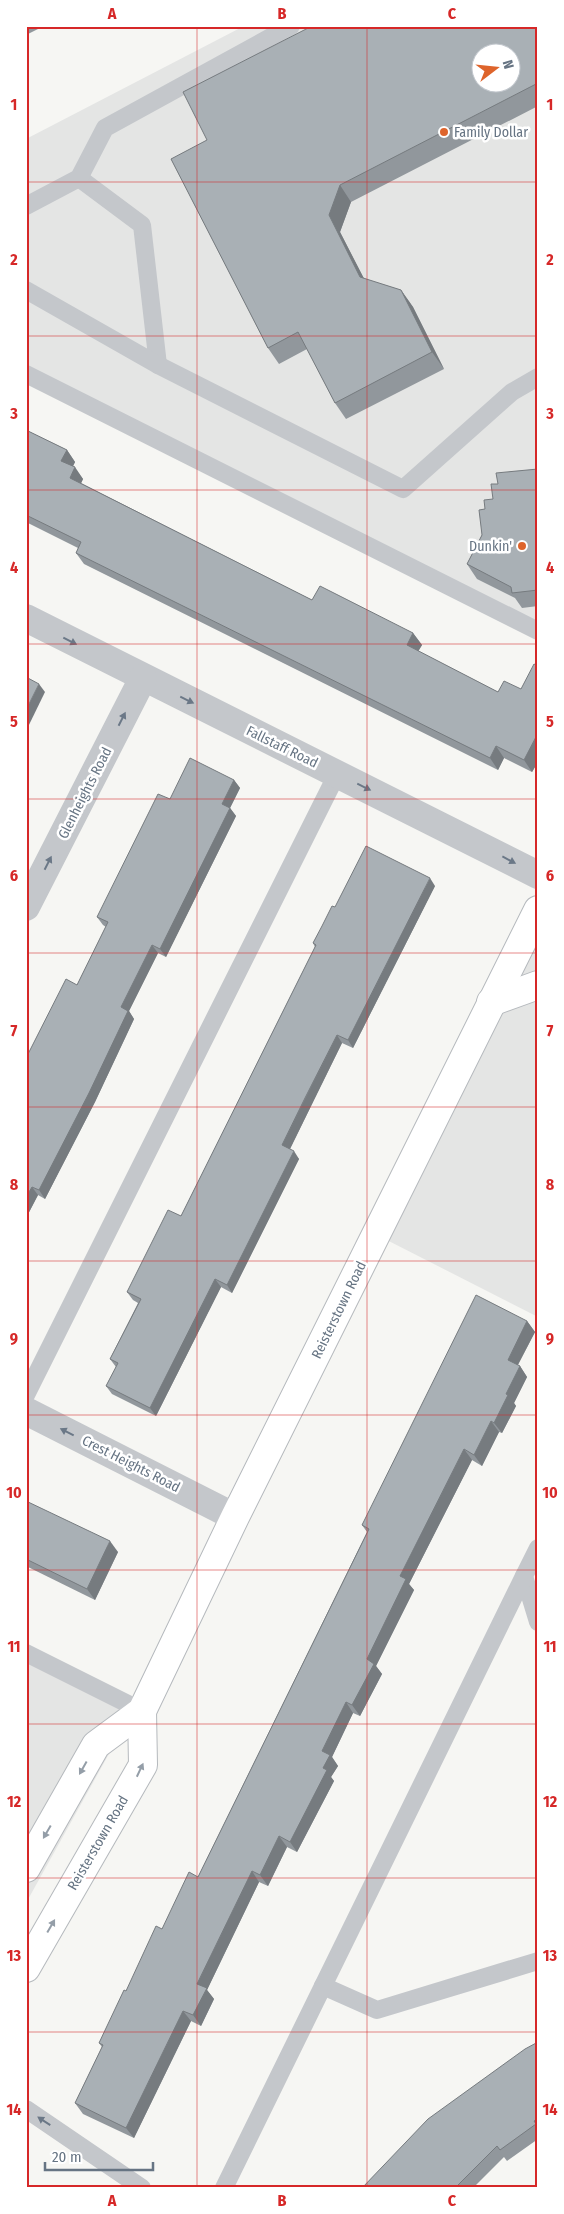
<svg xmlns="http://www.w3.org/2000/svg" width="564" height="2214" font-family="'Fira Sans Condensed',sans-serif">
<rect width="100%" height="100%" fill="#f6f6f3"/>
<!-- built -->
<g fill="#e4e5e4" fill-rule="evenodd">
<path d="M244,26H538V631L26,366V139ZM482,52H512V82H482Z"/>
<path d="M538,899V1317L375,1234Z"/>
<path d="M26,1652L135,1707L26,1903Z"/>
</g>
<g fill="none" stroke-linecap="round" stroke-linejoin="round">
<defs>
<g id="primary">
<path d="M491,1002L538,985"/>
<path d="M26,1868L96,1745L142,1711L235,1517L538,910"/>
<path d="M26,1968L143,1765L142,1711"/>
</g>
</defs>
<!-- primary casing -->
<use href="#primary" stroke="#b5b9bd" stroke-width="30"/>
<!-- service -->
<g stroke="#c4c7cb" stroke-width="18">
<path d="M79,178L142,225L158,365"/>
<path d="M26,206L79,178L105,128L291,26"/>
<path d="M26,290L158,365L403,489L512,392L538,377"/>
<path d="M26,374L538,631"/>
<path d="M26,1395L337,774"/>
<path d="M538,1548L524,1576L538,1622"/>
<path d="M26,1653L142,1711"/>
<path d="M323,1986L377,2010L538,1961"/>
<path d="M26,2109L142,2188"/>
<path d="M224,2188L524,1576"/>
</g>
<!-- minor -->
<g stroke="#c4c7cb" stroke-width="28">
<path d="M26,618L538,875"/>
<path d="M26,907L143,678"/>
<path d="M26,1411L235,1517"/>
</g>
<!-- primary -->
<use href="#primary" stroke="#fff" stroke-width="28"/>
</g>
<!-- wall -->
<g fill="#91979c">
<path d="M26,26H44L26,35Z"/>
<path d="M538,26V106L351,202L340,232L364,279L401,290L413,307L444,369L346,419L335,403L307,349L279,364L268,348L171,159Z"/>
<path d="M26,430L67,450L75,462L73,466L83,479L81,483L312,600L413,633L422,645L418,651L498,692L521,689L538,666V762L532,772L504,758L498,770L84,564L76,553L78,548L26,522Z"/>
<path d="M538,469V606L522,608L515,598L477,579L467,564L482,535L485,509L493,499L498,484Z"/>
<path d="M234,780L240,788L230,808L236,816L166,957L158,953L129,1011L134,1019L95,1102L45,1199L38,1195L26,1218V1058L77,985L106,927L103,925L97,917L170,799Z"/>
<path d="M435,886L353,1048L342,1043L311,1106L290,1149L299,1159L232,1293L221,1287L156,1416L112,1394L106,1386L116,1367L110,1359L138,1303L133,1300L127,1292L181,1216L315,947L313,943L335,907Z"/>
<path d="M527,1321L535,1332L518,1365L520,1366L527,1377L514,1403L516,1406L502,1433L499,1432L482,1466L472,1460L409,1584L414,1590L376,1666L382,1674L360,1716L353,1713L332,1757L338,1766L331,1777L334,1781L297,1852L287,1847L268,1886L259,1882L207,1990L214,1999L201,2026L191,2021L134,2138L83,2114L75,2103L102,2047L99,2043L126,1991L162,1929L198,1877L367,1532L362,1525Z"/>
<path d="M26,1501L118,1552L95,1600L26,1566Z"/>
<path d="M538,2042V2139L507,2161L504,2157L473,2188H362Z"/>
</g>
<!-- shaded-wall -->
<g fill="#767b7f">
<path d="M340,185L351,202L340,232L372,294L360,277L329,215Z"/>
<path d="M401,290L413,307L444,369L432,352Z"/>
<path d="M67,450L75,462L70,472L61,461Z"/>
<path d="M75,467L83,479L78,490L70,478Z"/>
<path d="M413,633L422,645L415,657L407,645Z"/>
<path d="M39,684L45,692L26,731V710Z"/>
<path d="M538,733V762L532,772L524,760Z"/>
<path d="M496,746L504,758L498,770L490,758Z"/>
<path d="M234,780L240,788L230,808L236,816L166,957L160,949L222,804Z"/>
<path d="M430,878L435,886L353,1048L348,1040Z"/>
<path d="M152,945L158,953L129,1011L134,1019L95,1102L45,1199L39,1190L121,1007Z"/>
<path d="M337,1035L342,1043L288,1153L282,1145Z"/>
<path d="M294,1151L299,1159L232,1293L227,1285Z"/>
<path d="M32,1187L38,1195L26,1218V1197Z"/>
<path d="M215,1279L221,1287L156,1416L150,1408Z"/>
<path d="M527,1321L535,1332L515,1370L508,1360Z"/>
<path d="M520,1366L527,1377L514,1403L516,1406L502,1433L494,1423L506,1394Z"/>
<path d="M491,1421L499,1432L482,1466L474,1455Z"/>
<path d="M464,1449L472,1460L409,1584L414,1590L376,1666L382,1674L360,1716L352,1705L367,1659L400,1576Z"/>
<path d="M110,1541L118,1552L95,1600L87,1589Z"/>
<path d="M346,1702L353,1713L332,1757L338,1766L331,1777L334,1781L297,1852L290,1842L323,1768L322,1751Z"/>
<path d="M279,1836L287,1847L268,1886L260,1875Z"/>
<path d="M252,1871L259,1882L207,1990L214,1999L201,2026L193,2015L197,1984Z"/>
<path d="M183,2011L191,2021L134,2138L126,2128Z"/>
</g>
<!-- building -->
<g fill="#a9b0b5" stroke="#767b7f" fill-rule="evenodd">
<path d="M312,26H538V83L340,185L329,215L360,277L401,290L432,352L335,403L298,332L268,348L171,159L207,140L183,92ZM482,52H512V82H482Z"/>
<path d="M26,430L67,450L61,461L75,467L70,478L312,600L320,586L413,633L407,645L498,692L504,681L521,689L534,664L538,666V733L524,760L496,746L490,758L76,553L81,542L26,515Z"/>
<path d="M538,469V590L512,593L511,587L467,564L482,535L479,510L485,509L484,500L493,499L491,484H498L496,473Z"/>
<path d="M26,677L39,684L26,710Z"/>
<path d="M190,758L234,780L222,804L230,808L160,949L152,945L121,1007L128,1011L89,1093L39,1190L32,1187L26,1197V1058L66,979L77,985L108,922L97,917L158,794L170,799Z"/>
<path d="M366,846L430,878L348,1040L337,1035L305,1098L282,1145L294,1151L227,1285L215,1279L150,1408L106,1386L118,1363L110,1359L141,1299L127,1292L168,1210L181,1216L316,945L313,943L322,926L332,906L335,907Z"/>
<path d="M476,1295L527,1321L508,1360L520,1366L506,1394L508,1395L494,1423L491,1421L474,1455L464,1449L400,1576L406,1579L367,1659L374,1664L352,1705L346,1702L322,1751L330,1755L323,1768L327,1770L290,1842L279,1836L260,1875L252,1871L197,1984L207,1988L193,2015L183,2011L126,2128L75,2103L103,2045L99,2043L124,1990L126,1991L156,1926L162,1929L189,1872L198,1877L369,1529L362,1525Z"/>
<path d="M26,1501L110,1541L87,1589L26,1559Z"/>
<path d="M538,2042V2119L534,2121L536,2124L500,2150L497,2146L455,2188H362L428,2119L525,2049Z"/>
</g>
<!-- one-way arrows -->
<defs><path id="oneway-solid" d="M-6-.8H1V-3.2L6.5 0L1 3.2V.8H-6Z" transform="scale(1.25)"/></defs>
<g fill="#6b7887">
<use href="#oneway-solid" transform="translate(70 641) rotate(27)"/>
<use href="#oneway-solid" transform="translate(187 700) rotate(26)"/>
<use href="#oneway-solid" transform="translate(122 719) rotate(-63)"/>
<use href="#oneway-solid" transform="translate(364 787) rotate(26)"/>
<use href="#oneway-solid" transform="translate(509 860) rotate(28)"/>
<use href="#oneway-solid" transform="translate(48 863) rotate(-63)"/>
<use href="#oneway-solid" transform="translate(67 1432) rotate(-153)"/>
<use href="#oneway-solid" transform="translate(44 2121) rotate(-147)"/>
</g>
<g fill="#949ea8">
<use href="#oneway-solid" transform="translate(83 1768) rotate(119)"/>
<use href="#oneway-solid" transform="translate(140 1770) rotate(-65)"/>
<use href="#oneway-solid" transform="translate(47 1832) rotate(120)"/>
<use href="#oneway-solid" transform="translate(51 1926) rotate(-60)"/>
</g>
<!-- grid -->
<path fill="none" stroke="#d62828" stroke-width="1" stroke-opacity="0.55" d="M197,26V2188M367,26V2188M26,182H538M26,336H538M26,490H538M26,644H538M26,799H538M26,953H538M26,1107H538M26,1261H538M26,1415H538M26,1570H538M26,1724H538M26,1878H538M26,2032H538"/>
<!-- markers -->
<g fill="#de642b" stroke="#fff" stroke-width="2">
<circle cx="444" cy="132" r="5"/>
<circle cx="522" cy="546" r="5"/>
</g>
<g text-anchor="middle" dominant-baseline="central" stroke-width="5" stroke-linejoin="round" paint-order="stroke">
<!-- poi labels -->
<g font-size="14" fill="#667483" stroke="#fff" text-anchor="start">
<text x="454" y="132">Family Dollar</text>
<text x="512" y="546" text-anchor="end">Dunkin'</text>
</g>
<!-- street labels -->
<g font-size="14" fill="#667483" stroke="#fff">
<text transform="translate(282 747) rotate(26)">Fallstaff Road</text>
<text transform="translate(85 793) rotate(-63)">Glenheights Road</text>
<text transform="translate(339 1310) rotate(-64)">Reisterstown Road</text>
<text transform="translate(131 1464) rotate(27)">Crest Heights Road</text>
<text transform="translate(98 1843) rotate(-60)">Reisterstown Road</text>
</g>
</g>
<!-- border -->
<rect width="564" height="2214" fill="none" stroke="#ffffff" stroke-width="55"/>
<!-- north arrow -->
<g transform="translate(496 68) rotate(74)"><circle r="24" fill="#ffffff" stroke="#c2c7cd"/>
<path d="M0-4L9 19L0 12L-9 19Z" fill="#de642b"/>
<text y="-8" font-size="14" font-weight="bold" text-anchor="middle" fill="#667483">N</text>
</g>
<!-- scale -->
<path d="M45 2162v8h108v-8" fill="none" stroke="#667483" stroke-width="2.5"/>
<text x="52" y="2162" font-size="15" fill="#667483" stroke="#ffffff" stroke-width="4" paint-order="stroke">20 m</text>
<rect x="28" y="28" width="508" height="2158" fill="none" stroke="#d62828" stroke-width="2"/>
<g font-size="16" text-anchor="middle" font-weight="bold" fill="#d62828">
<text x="112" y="19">A</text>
<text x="282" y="19">B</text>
<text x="452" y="19">C</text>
<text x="14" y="110">1</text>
<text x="550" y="110">1</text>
<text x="14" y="265">2</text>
<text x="550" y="265">2</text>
<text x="14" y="419">3</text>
<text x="550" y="419">3</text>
<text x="14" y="573">4</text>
<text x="550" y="573">4</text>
<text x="14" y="727">5</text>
<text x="550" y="727">5</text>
<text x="14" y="881">6</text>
<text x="550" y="881">6</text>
<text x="14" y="1036">7</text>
<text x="550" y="1036">7</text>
<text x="14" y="1190">8</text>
<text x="550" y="1190">8</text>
<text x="14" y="1344">9</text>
<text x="550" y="1344">9</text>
<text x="14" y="1498">10</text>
<text x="550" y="1498">10</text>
<text x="14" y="1652">11</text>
<text x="550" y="1652">11</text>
<text x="14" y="1807">12</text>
<text x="550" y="1807">12</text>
<text x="14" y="1961">13</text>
<text x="550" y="1961">13</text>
<text x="14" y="2115">14</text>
<text x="550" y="2115">14</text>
<text x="112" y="2206">A</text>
<text x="282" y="2206">B</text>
<text x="452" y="2206">C</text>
</g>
</svg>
